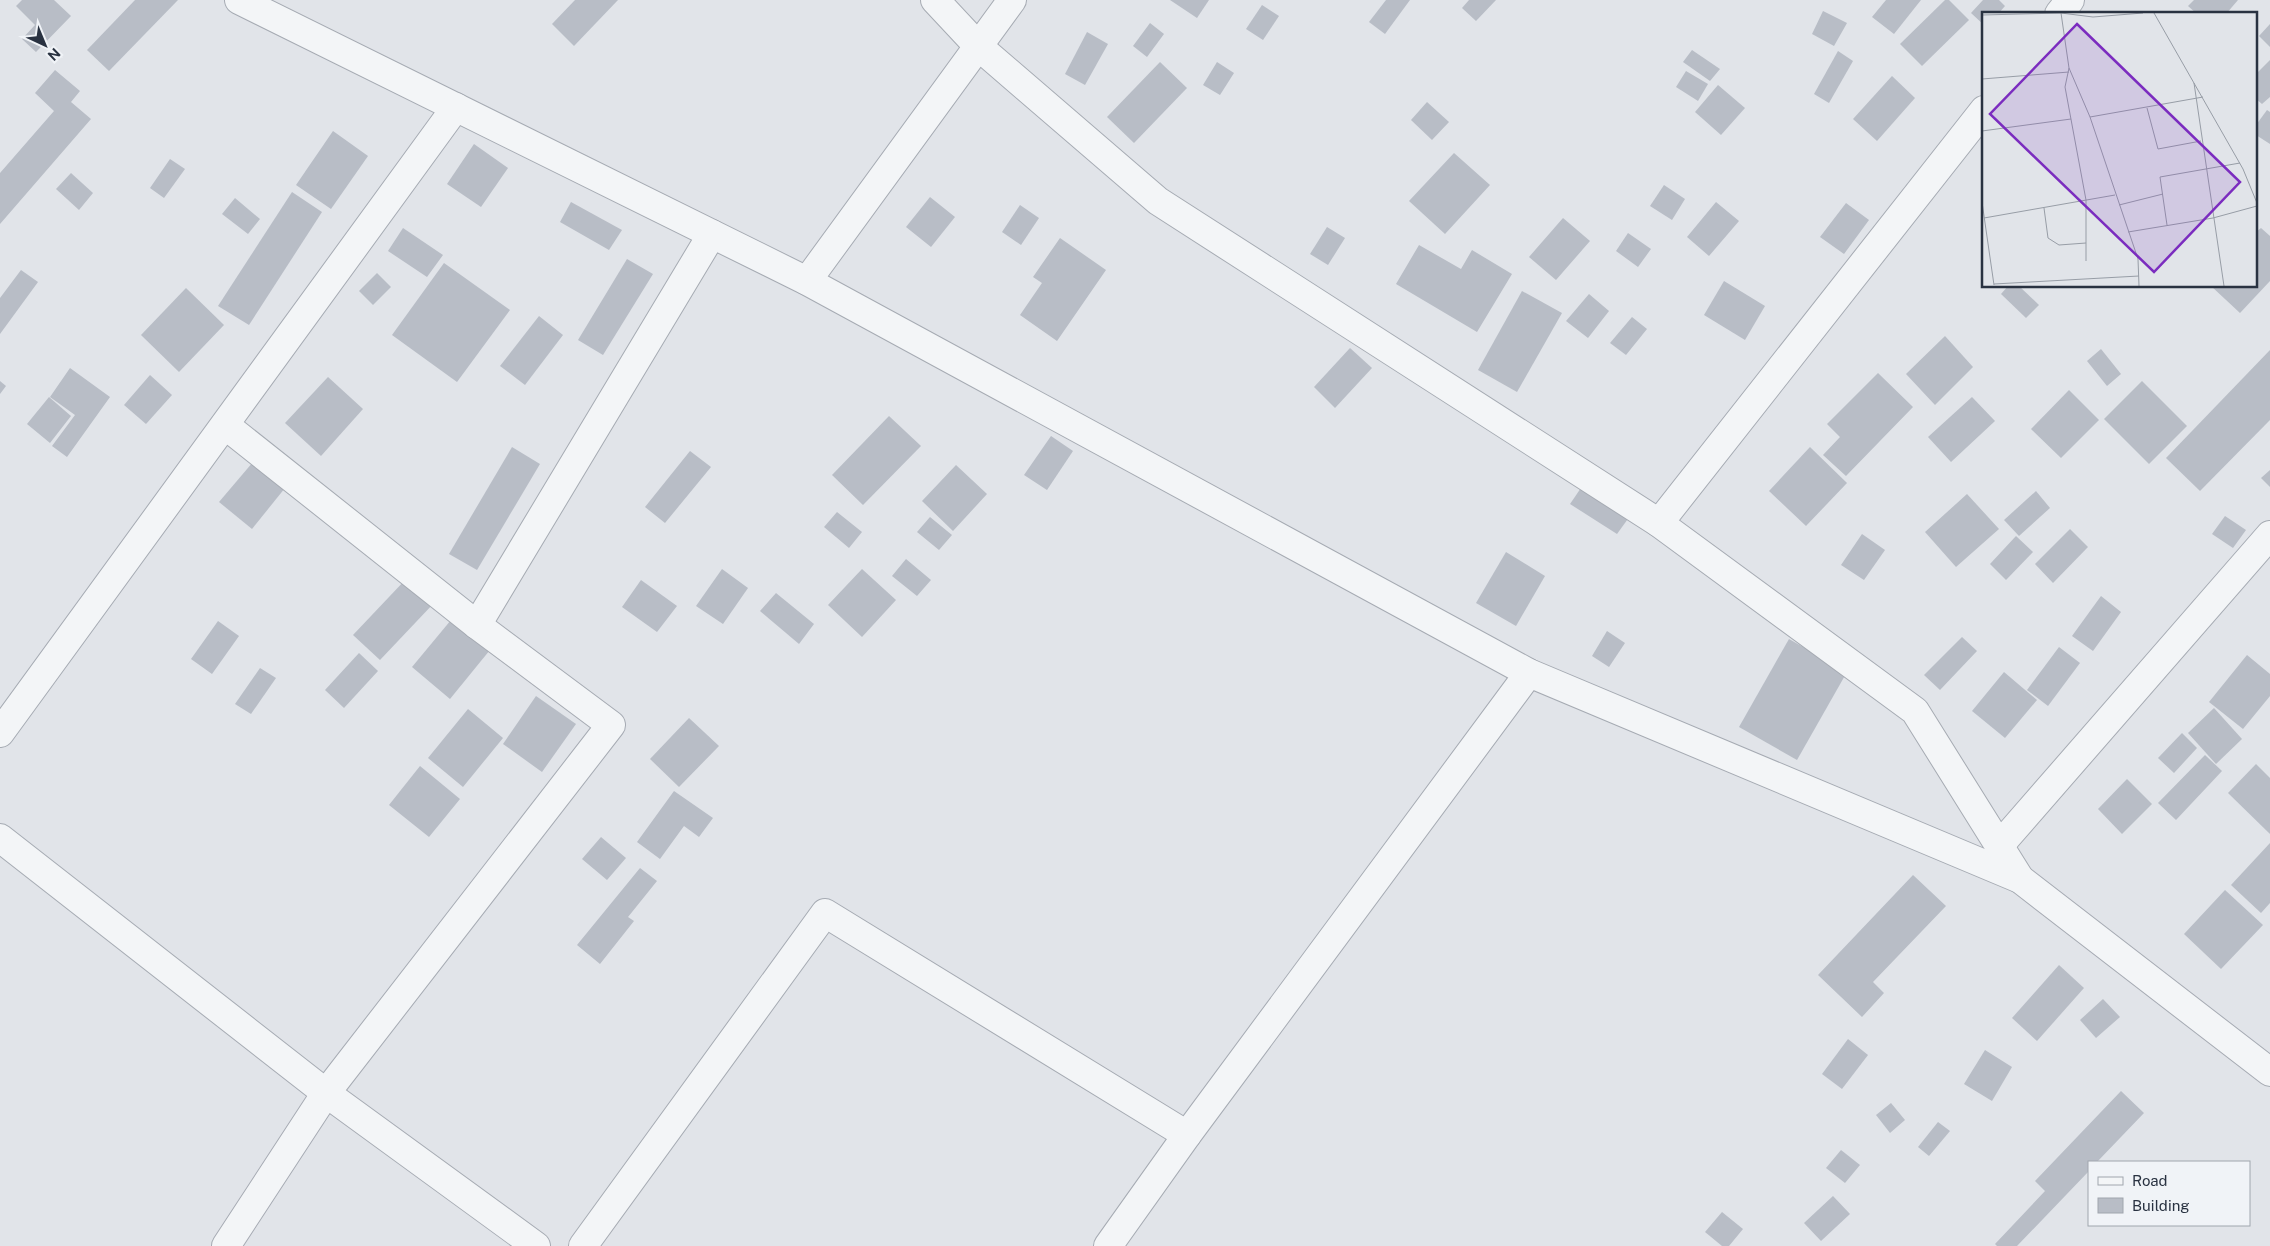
<svg xmlns="http://www.w3.org/2000/svg" width="2270" height="1246" font-family="'Public Sans',sans-serif">
<rect width="100%" height="100%" fill="#e1e4e9"/>
<!-- building -->
<g fill="#b8bdc6">
<path d="M22,0H54L71,16L36,52L22,39L35,25L16,6Z"/>
<path d="M135,0H178L109,71L87,50Z"/>
<path d="M575,0H618L574,46L552,24Z"/>
<path d="M1170,0H1209L1197,18Z"/>
<path d="M1386,0H1410L1385,34L1369,22Z"/>
<path d="M1469,0H1496L1476,21L1462,8Z"/>
<path d="M1886,0H1921L1894,34L1872,17Z"/>
<path d="M1945,0H1949L1969,20L1922,66L1900,44Z"/>
<path d="M1983,0H1999L2005,6L1998,14H1984V25L1971,13Z"/>
<path d="M2194,0H2238L2226,14H2197L2188,6Z"/>
<path d="M1262,5L1279,16L1263,40L1246,29Z"/>
<path d="M1823,11L1847,23L1834,46L1812,34Z"/>
<path d="M1150,23L1164,34L1147,57L1133,46Z"/>
<path d="M2270,24V47L2259,36Z"/>
<path d="M1087,32L1108,44L1085,85L1065,74Z"/>
<path d="M1692,50L1720,69L1710,81L1683,62Z"/>
<path d="M1838,51L1853,61L1829,103L1814,94Z"/>
<path d="M2270,60V97L2262,104L2256,99V74Z"/>
<path d="M1160,62L1187,88L1134,143L1107,117Z"/>
<path d="M1217,62L1234,73L1220,95L1203,85Z"/>
<path d="M55,70L80,91L71,102L91,119L0,224V173L54,111L35,93Z"/>
<path d="M1686,71L1708,84L1698,101L1676,87Z"/>
<path d="M1892,76L1915,98L1877,141L1853,119Z"/>
<path d="M1718,85L1745,108L1721,135L1695,112Z"/>
<path d="M1427,102L1449,122L1432,140L1411,120Z"/>
<path d="M2267,110L2270,112V144L2256,135V125Z"/>
<path d="M333,131L368,156L331,209L296,185Z"/>
<path d="M474,144L508,168L481,207L447,184Z"/>
<path d="M1454,153L1490,185L1445,234L1409,201Z"/>
<path d="M170,159L185,169L164,198L150,188Z"/>
<path d="M71,173L93,193L79,210L56,189Z"/>
<path d="M1664,185L1685,199L1672,220L1650,206Z"/>
<path d="M292,192L322,212L249,325L218,306Z"/>
<path d="M930,197L955,217L931,247L906,227Z"/>
<path d="M235,198L260,219L248,234L222,214Z"/>
<path d="M571,202L622,230L609,250L560,222Z"/>
<path d="M1716,202L1739,221L1709,256L1687,237Z"/>
<path d="M1846,203L1869,220L1844,254L1820,237Z"/>
<path d="M1020,205L1039,218L1021,245L1002,232Z"/>
<path d="M1563,218L1590,241L1556,280L1529,257Z"/>
<path d="M1327,227L1345,238L1328,265L1310,254Z"/>
<path d="M403,228L443,255L427,277L388,251Z"/>
<path d="M2261,228L2270,236V281L2240,313L2211,286H2256V232Z"/>
<path d="M1628,233L1651,249L1638,267L1616,251Z"/>
<path d="M1060,238L1106,270L1057,341L1020,315L1042,283L1033,277Z"/>
<path d="M1419,245L1461,269L1472,250L1512,274L1477,332L1396,284Z"/>
<path d="M627,259L653,274L603,355L578,340Z"/>
<path d="M444,263L510,310L457,382L392,335Z"/>
<path d="M21,270L38,282L0,334V298Z"/>
<path d="M377,273L391,287L373,305L359,291Z"/>
<path d="M1724,281L1765,306L1745,340L1704,315Z"/>
<path d="M2008,286H2019L2039,305L2026,318L2001,294Z"/>
<path d="M186,288L224,325L179,372L141,335Z"/>
<path d="M1522,291L1562,313L1517,392L1478,370Z"/>
<path d="M1589,294L1609,311L1588,338L1566,321Z"/>
<path d="M539,316L563,335L525,385L500,366Z"/>
<path d="M1632,317L1647,329L1626,355L1610,343Z"/>
<path d="M1945,336L1973,367L1935,405L1906,374Z"/>
<path d="M1350,348L1372,368L1335,408L1314,387Z"/>
<path d="M2101,349L2121,374L2107,386L2087,361Z"/>
<path d="M2270,350V420L2200,491L2166,458Z"/>
<path d="M70,368L110,397L67,457L52,446L75,415L50,397Z"/>
<path d="M1878,373L1913,407L1846,476L1823,455L1840,437L1827,424Z"/>
<path d="M150,375L172,395L146,424L124,405Z"/>
<path d="M328,377L363,409L321,456L285,423Z"/>
<path d="M0,381L6,386L0,394Z"/>
<path d="M2142,381L2187,426L2149,464L2104,419Z"/>
<path d="M2069,390L2099,420L2061,458L2031,429Z"/>
<path d="M49,397L71,416L50,443L27,424Z"/>
<path d="M1972,397L1995,421L1951,462L1928,437Z"/>
<path d="M889,416L921,446L863,505L832,475Z"/>
<path d="M1051,436L1073,451L1047,490L1024,475Z"/>
<path d="M512,447L540,464L477,570L449,554Z"/>
<path d="M1810,447L1847,483L1806,526L1769,491Z"/>
<path d="M690,451L711,467L665,523L645,507Z"/>
<path d="M253,462L285,488L252,529L219,502Z"/>
<path d="M956,465L987,494L953,531L922,501Z"/>
<path d="M2270,470V487L2261,478Z"/>
<path d="M1583,485L1630,516L1617,534L1570,504Z"/>
<path d="M2036,491L2050,508L2019,536L2004,520Z"/>
<path d="M1967,494L1999,529L1956,567L1925,532Z"/>
<path d="M837,512L862,532L849,548L824,527Z"/>
<path d="M2225,516L2246,530L2233,548L2212,534Z"/>
<path d="M930,517L952,535L939,550L917,532Z"/>
<path d="M2070,529L2088,547L2053,583L2035,564Z"/>
<path d="M1862,534L1885,550L1864,580L1841,565Z"/>
<path d="M2016,536L2033,552L2006,580L1990,564Z"/>
<path d="M1506,552L1545,576L1516,626L1476,603Z"/>
<path d="M906,559L931,580L917,596L892,576Z"/>
<path d="M722,569L748,588L723,624L696,606Z"/>
<path d="M862,569L896,600L862,637L828,605Z"/>
<path d="M407,578L434,603L380,660L353,635Z"/>
<path d="M641,580L677,606L657,632L622,607Z"/>
<path d="M776,593L814,624L799,644L760,611Z"/>
<path d="M2101,596L2121,612L2093,651L2072,636Z"/>
<path d="M456,614L494,645L450,699L412,667Z"/>
<path d="M218,621L239,636L212,674L191,659Z"/>
<path d="M1607,631L1625,643L1609,667L1592,656Z"/>
<path d="M1962,637L1977,651L1940,690L1924,675Z"/>
<path d="M1789,639L1847,672L1797,760L1739,727Z"/>
<path d="M2059,647L2080,663L2048,706L2027,690Z"/>
<path d="M359,653L378,671L344,708L325,690Z"/>
<path d="M2247,655L2270,674V696L2243,729L2209,702Z"/>
<path d="M260,668L276,678L251,714L235,704Z"/>
<path d="M2004,672L2037,700L2005,738L1972,711Z"/>
<path d="M536,696L576,724L542,772L503,744Z"/>
<path d="M2214,708L2242,739L2216,764L2188,733Z"/>
<path d="M468,709L503,738L463,787L428,758Z"/>
<path d="M689,718L719,746L679,787L650,759Z"/>
<path d="M2182,733L2197,748L2174,773L2158,758Z"/>
<path d="M2205,755L2222,771L2176,820L2158,803Z"/>
<path d="M2256,764L2270,778V834L2228,793Z"/>
<path d="M420,766L460,799L429,837L389,805Z"/>
<path d="M2127,779L2152,804L2122,834L2098,809Z"/>
<path d="M674,791L713,818L699,837L684,826L660,859L637,842Z"/>
<path d="M601,837L626,858L607,880L582,859Z"/>
<path d="M2270,843V903L2261,913L2231,885Z"/>
<path d="M640,868L657,881L628,917L634,921L600,964L577,945Z"/>
<path d="M1913,875L1946,906L1873,982L1884,993L1862,1017L1818,975Z"/>
<path d="M2225,890L2263,925L2221,969L2184,934Z"/>
<path d="M2059,965L2084,988L2037,1041L2012,1018Z"/>
<path d="M2103,999L2120,1017L2096,1038L2080,1020Z"/>
<path d="M1848,1039L1868,1055L1842,1089L1822,1074Z"/>
<path d="M1985,1050L2012,1067L1992,1101L1964,1084Z"/>
<path d="M2121,1091L2144,1113L2097,1162H2089V1171L2017,1246H1997L1995,1244L2045,1191L2035,1181Z"/>
<path d="M1891,1103L1905,1120L1890,1133L1876,1115Z"/>
<path d="M1938,1122L1950,1131L1929,1156L1918,1147Z"/>
<path d="M1841,1150L1860,1165L1845,1183L1826,1168Z"/>
<path d="M1833,1196L1850,1214L1821,1241L1804,1223Z"/>
<path d="M1722,1212L1743,1229L1729,1246H1722L1705,1232Z"/>
</g>
<g fill="none" stroke-linecap="round" stroke-linejoin="round">
<defs>
<g id="street">
<path d="M239,0L807,281L1529,673L2020,879L2270,1072"/>
<path d="M935,0L978,46L1158,201L1659,523L1915,711L2020,879"/>
<path d="M2059,14L2070,0"/>
<path d="M807,281L1012,0"/>
<path d="M225,425L477,625L611,725L326,1093L226,1246"/>
<path d="M1659,523L1984,110"/>
<path d="M477,625L712,234"/>
<path d="M0,733L456,107"/>
<path d="M0,838L326,1093L536,1246"/>
<path d="M1999,846L2270,535"/>
<path d="M583,1246L825,913L1187,1135"/>
<path d="M1108,1246L1187,1135L1529,673"/>
</g>
</defs>
<!-- street casing -->
<use href="#street" stroke="#a6abb3" stroke-width="30"/>
<!-- street -->
<use href="#street" stroke="#f3f5f7" stroke-width="28"/>
</g>
<!-- overview -->
<g transform="translate(1982 12)">
<rect width="275" height="275" fill="#e1e4e9"/>
<path fill="none" stroke="#979da6" stroke-width="1" d="M79,1L87,56L108,105L156,247L157,274M172,1L261,157L275,191M0,3L79,1L111,5L161,1M87,56L83,75L104,188V249M0,67L87,60M212,71L242,274M165,96L176,137L219,129M108,105L221,85M0,119L89,107M0,190L12,273M137,193L181,182M62,196L66,226L77,233L104,231M2,206L133,183M185,213L178,165L258,151M146,220L231,206L275,194M12,272L157,264"/>
<path fill="#7b2cbf" fill-opacity="0.15" stroke="#7b2cbf" stroke-width="2.5" d="M95,12L258,170L172,260L8,102Z"/>
<rect width="275" height="275" fill="none" stroke="#293241" stroke-width="2.5"/>
</g>
<!-- legend -->
<rect x="2088" y="1161" width="162" height="65" fill="#f0f3f7" stroke="#a0a6ae"/>
<rect x="2098" y="1177" width="25" height="8" fill="#f3f5f7" stroke="#a0a6ae"/>
<text x="2132" y="1186" font-size="15" fill="#293241">Road</text>
<rect x="2098" y="1198" width="25" height="15" fill="#b8bdc6" stroke="#a0a6ae"/>
<text x="2132" y="1211" font-size="15" fill="#293241">Building</text>
<!-- north arrow -->
<g transform="translate(45 45) rotate(136)" stroke="#f0f3f7" stroke-width="4" paint-order="stroke">
<path d="M0-4L9 19L0 12L-9 19Z" fill="#293241"/>
<text y="-8" font-size="14" font-weight="bold" text-anchor="middle" fill="#293241">N</text>
</g>
</svg>
